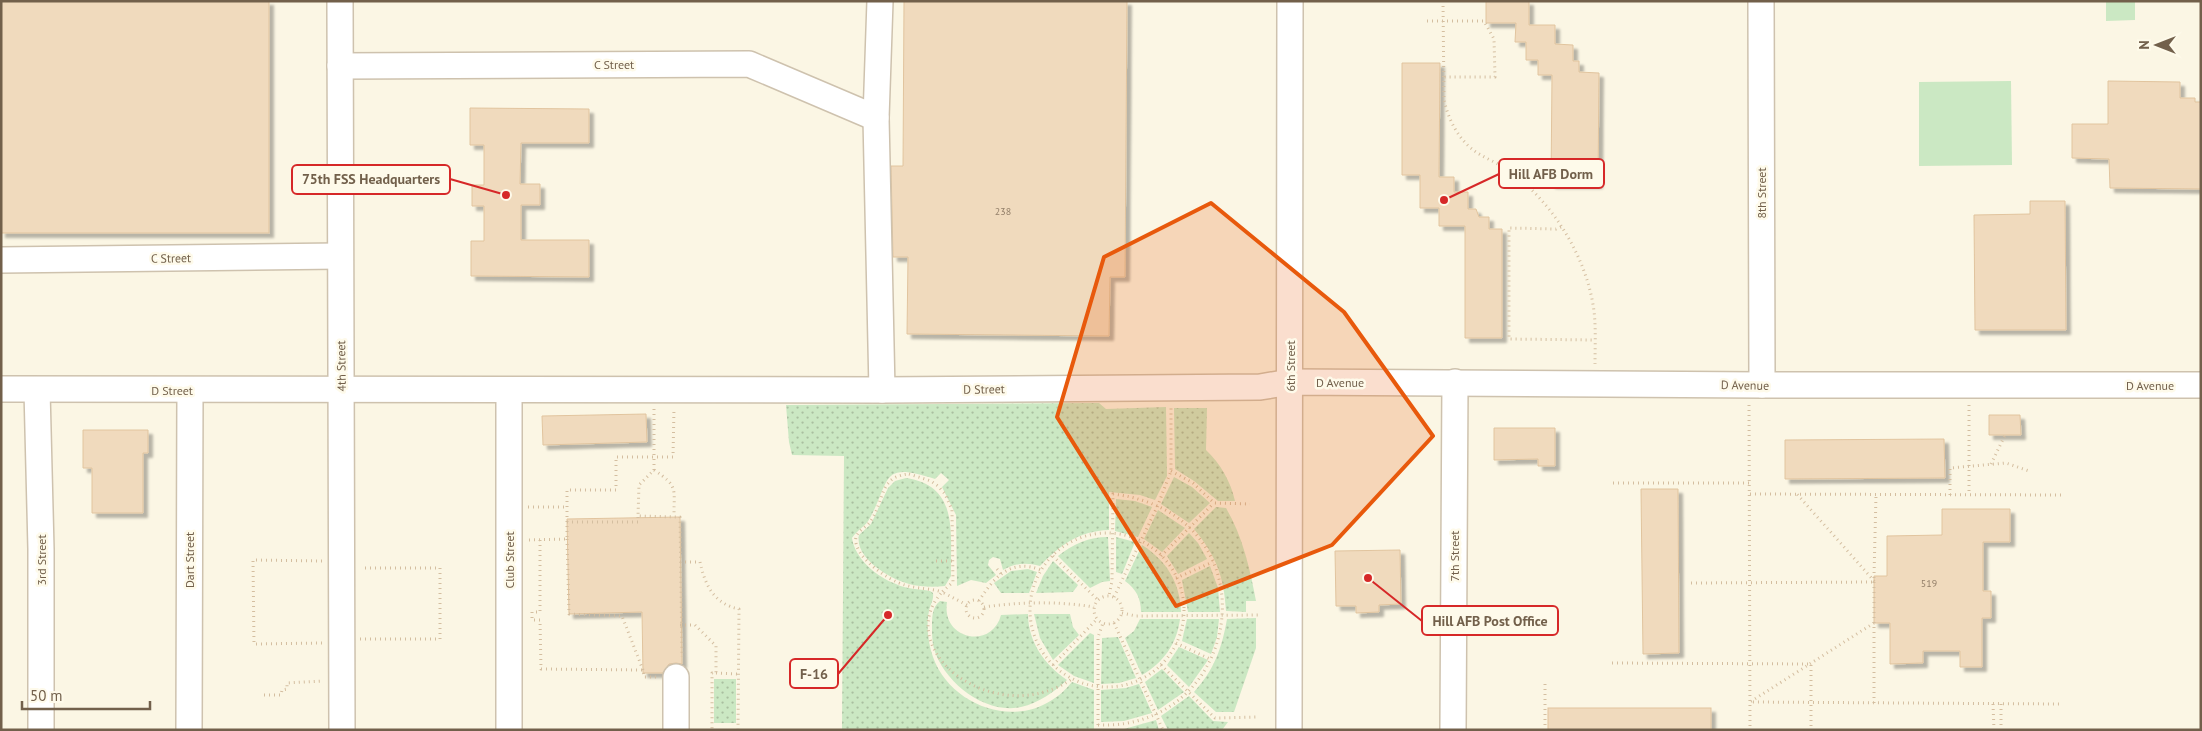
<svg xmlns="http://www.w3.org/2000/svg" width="2202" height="731" font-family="'PT Sans',sans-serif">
<defs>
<pattern id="grass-dots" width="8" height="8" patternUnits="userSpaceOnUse" patternTransform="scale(1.25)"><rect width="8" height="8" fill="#cbe8c3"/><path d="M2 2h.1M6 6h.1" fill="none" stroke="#a9bfa0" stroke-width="1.8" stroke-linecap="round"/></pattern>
<filter id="shadow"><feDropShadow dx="4.5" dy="4.5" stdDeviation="1" flood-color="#0004"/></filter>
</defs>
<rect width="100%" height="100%" fill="#fbf6e4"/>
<!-- grass -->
<g fill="url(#grass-dots)">
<path d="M1099,403L1106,409L1166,407L1167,476L1155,500L1140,495L1109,492V530C1079,531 1060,545 1040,566C1026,562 1016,563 1003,570L1000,559L993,557L989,560L988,565L996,575L986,583L971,580L957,586L956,515L942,487L949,480L941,473L935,479C880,461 891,479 870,518C866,526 857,530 852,538C855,559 877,577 896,584C906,589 919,589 930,591L933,593C934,600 930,605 929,611C926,625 928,643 933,657C949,703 1010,728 1052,700C1059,696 1066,689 1072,682L1094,690V730H842L844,456L792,455L789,442L786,405Z"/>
<path d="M1174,408H1207L1206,450C1220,463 1231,482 1235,501H1218L1194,481L1175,469Z"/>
<path d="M1174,477L1192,487L1210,503L1189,523L1161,504Z"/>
<path d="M906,478C960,486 950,534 951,576L945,586C935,587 924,587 913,585C893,581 854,559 859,535L871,524L888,488L895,481Z"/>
<path d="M1116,499L1135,501L1152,507L1138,537L1115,531Z"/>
<path d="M1216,507L1226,508C1243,537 1250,569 1256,601H1246V612L1226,611C1224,576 1216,556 1194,529Z"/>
<path d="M1158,510L1185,528L1162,552L1144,539Z"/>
<path d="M1189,533L1198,543L1207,559L1178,574L1167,556Z"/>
<path d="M1108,537L1110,581L1102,582L1090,588L1058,556C1073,544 1089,537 1108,537Z"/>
<path d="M1116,537L1135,542L1122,574L1116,572Z"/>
<path d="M1142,545C1167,561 1180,583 1181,612H1141C1141,598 1136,589 1125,581Z"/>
<path d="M1053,561L1078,585L1073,592L1036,593L1043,576Z"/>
<path d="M1210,566L1218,588L1220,612H1188L1182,580Z"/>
<path d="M1028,569L1037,572L1029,593H1001L994,583L1011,571Z"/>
<path d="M940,601L947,602C941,640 992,650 1001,615L1028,614C1028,642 1045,665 1067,680C1054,692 1039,703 1021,707C985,715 944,682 934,649C932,642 932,633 932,626C932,617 932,607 940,601Z"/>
<path d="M1034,614H1070L1073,627L1079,635L1053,660L1040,638Z"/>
<path d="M1256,618V648L1234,712H1216L1194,692C1214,670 1222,648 1227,619Z"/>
<path d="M1140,619H1180C1177,644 1163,663 1142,675L1125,638L1134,631Z"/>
<path d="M1187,619H1219L1217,637L1211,654L1182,641Z"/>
<path d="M1090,633L1094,635V683L1074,676L1058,665Z"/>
<path d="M1118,637L1136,678L1119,683L1101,684L1102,638Z"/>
<path d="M1179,647L1208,660L1189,687L1167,665Z"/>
<path d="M1162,669L1184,692L1158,710L1145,682Z"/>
<rect x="714" y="679" width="22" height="44"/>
<path d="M1139,684L1152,713L1124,721L1101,722V690L1126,688Z"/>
<path d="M1189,696L1213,721L1228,722L1222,730H1168L1161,716Z"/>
<path d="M1156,720L1159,730H1101L1124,729Z"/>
</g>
<!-- park -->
<g fill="#cbe8c3">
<path d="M2106,1H2135V20L2106,21Z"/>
<path d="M2011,81L2012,165L1919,166V82Z"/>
</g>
<!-- building -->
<g fill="#f0dabd" stroke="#e1c49e" filter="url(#shadow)">
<rect x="1" y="1" width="268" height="232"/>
<path d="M904,1H1127L1125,277H1110L1109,336L907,334L908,257H893L891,166H903Z"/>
<path d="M1486,1H1529V25H1555V44L1573,45V61H1579V72L1599,73L1598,184H1551L1552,75H1538V60H1526V42H1515L1516,23H1486Z"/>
<path d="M1402,63H1440L1439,177H1454V192H1468V209H1476L1479,217H1489V229H1502V338H1465V226H1439V208H1420V175H1402Z"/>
<path d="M2108,81L2180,82V98H2195V102H2201V189L2110,188L2109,159L2072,158V124H2108Z"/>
<path d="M470,108L589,109V143H521L520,184H540V205H521V240H589V277L471,276V241H484V206H472V185H484V145H470Z"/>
<path d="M2030,201H2065L2066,330H1975L1974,215L2030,214Z"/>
<path d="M646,414L647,442L543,445L542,416Z"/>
<path d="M1989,415H2020L2021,435H1989Z"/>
<path d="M1494,428H1555V466H1538V459L1494,460Z"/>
<path d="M83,430H148V453H143V513H92V468H83Z"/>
<path d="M1944,439L1945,478L1785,479V440Z"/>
<path d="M1641,489H1678L1679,653L1643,654Z"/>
<path d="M1942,509H2010V542H1983V591H1991V618H1982V667H1960V651H1923V663L1890,664V623H1874V576H1887V536L1942,535Z"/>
<path d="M680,517L682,664L676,663L669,664L663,673H643L642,612L569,614L567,519Z"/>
<path d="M1400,550L1401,604L1379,605V612L1356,613V606H1336L1335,551Z"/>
<rect x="1548" y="708" width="163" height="22"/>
</g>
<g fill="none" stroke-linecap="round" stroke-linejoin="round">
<defs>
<g id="minor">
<path d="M340,1L342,730"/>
<path d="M880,1L876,118L882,390"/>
<path d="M1761,1L1762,385"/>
<path d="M340,66L749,64L876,118"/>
<path d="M1,260L340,256"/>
<path d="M1,389L882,390L1260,387L1290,382L1762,385H2201"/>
<path d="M37,390L41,549V730"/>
<path d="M509,390V730"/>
<path d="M676,677V730"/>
<path d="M189,730L190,390"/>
<path d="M1289,730L1290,1"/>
<path d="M1453,730L1455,382"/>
</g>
</defs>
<!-- minor casing -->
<use href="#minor" stroke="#cec2ae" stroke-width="28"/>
<!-- path -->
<g stroke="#d4bea0" stroke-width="3" stroke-dasharray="1 4" stroke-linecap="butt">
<path d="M1443,1L1444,100C1448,118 1457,137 1472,149C1483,158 1499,163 1511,172C1554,204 1587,258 1594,311C1596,328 1595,346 1595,364"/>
<path d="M1427,21H1484L1494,39L1495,77H1444"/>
<path d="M1561,227L1556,229L1509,228V339L1595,340"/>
<path d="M1749,405L1750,730"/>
<path d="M1969,405V495"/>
<path d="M654,409V470L639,485L638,516L680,517L682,657"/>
<path d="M1991,464L2005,435"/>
<path d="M654,470C678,486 674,488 674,515"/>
<path d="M1171,471L1193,483L1214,503L1250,504"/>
<path d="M909,474L931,481L938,486L945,494L952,510L953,582L942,592C930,588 918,589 905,585C889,581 852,556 856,537C858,531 865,528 869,523C873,518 876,512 878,506C885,487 887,476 909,474Z"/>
<path d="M1613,483H1750"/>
<path d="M1750,494L2061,495"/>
<path d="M1950,495V468L2006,463L2029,471"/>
<path d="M528,507H567"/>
<path d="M567,522H638V516"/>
<circle cx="1107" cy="610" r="77"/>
<path d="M567,539L569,614L622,616L643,670"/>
<path d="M529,540L567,539V490H616V457H673L674,408"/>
<path d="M540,540V612H532V620H540L541,669L643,670L644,677H658"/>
<path d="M1053,556L1098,600"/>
<path d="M1161,556L1214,503"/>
<path d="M322,561L253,560L254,644L322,643"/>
<path d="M936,561H953"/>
<path d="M680,562H700C705,585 714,604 739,609L738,730"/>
<path d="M997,569L1001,574"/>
<path d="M1176,578L1213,562"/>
<path d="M1691,583L1875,582L1797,494"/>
<circle cx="1108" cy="610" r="14"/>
<path d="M1114,597L1158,505L1171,471V408"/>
<circle cx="975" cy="609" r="9"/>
<path d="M979,601C994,577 1011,558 1041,570"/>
<path d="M967,605L942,592C890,650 995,731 1072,679"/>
<path d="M984,607C1020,602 1058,601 1094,607"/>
<path d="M1122,613L1136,616L1258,615"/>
<path d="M1114,623L1163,730"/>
<path d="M1874,623L1750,702L2059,704"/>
<path d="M680,625H695L716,646V673H712V730"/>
<path d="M360,639H440V568H362"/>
<path d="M1176,643L1212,660"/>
<path d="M1612,663L1811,664V730"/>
<path d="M1053,665L1097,619"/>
<path d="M1161,665L1215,718L1258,717"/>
<path d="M716,673L738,674"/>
<path d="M264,695H281L282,690L287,689V683L322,681"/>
<path d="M1874,703V576L1876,495"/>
<path d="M1993,704L1994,730"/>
<path d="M2001,704V730"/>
<path d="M1098,725C1245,731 1276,514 1113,494L1112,581L1109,596"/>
<path d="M1098,730V637L1103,623"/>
<path d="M1545,730V684"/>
</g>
<!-- minor -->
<use href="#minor" stroke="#fff" stroke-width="25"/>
</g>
<!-- marked area -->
<path fill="#e8590c" fill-opacity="0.2" stroke="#e8590c" stroke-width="4" stroke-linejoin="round" d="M1211,203L1344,312L1433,436L1332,545L1176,606L1057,417L1104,257Z"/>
<g text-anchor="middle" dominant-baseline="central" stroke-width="5" stroke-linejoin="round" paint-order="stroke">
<!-- number labels -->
<g font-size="10" fill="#927e68">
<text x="1003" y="211">238</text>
<text x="1929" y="583">519</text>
</g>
<!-- street labels -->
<g font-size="12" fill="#72604b" stroke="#fefaea">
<text x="614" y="64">C Street</text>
<text transform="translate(1761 193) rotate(-90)">8th Street</text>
<text transform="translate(171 258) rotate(-1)">C Street</text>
<text transform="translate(341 366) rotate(-91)">4th Street</text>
<text transform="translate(1290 366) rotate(-90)">6th Street</text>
<text x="1340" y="382">D Avenue</text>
<text transform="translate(1745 385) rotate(1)">D Avenue</text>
<text x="2150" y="385">D Avenue</text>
<text transform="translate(984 389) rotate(-1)">D Street</text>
<text x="172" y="390">D Street</text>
<text transform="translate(1454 556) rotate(-90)">7th Street</text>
<text transform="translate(41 560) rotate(-90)">3rd Street</text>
<text transform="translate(189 560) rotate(-90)">Dart Street</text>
<text transform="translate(509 560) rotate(-90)">Club Street</text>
</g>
</g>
<!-- callouts -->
<path fill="none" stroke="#d62828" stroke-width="2" d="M1444 200L1499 174M506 195L450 179M1368 578L1422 621M888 615L838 674"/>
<g fill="#d62828" stroke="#fefaea" stroke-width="2">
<circle cx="1444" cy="200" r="5"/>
<circle cx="506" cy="195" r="5"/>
<circle cx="1368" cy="578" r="5"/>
<circle cx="888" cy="615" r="5"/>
</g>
<g fill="#fefaea" stroke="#d62828" stroke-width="2">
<rect x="1499" y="159" width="105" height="29" rx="5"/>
<rect x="292" y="165" width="158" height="29" rx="5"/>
<rect x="1422" y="606" width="136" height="29" rx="5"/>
<rect x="790" y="659" width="48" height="29" rx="5"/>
</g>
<g font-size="14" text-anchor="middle" font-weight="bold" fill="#72604b">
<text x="1551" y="179">Hill AFB Dorm</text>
<text x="371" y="184">75th FSS Headquarters</text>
<text x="1490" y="626">Hill AFB Post Office</text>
<text x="814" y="679">F-16</text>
</g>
<!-- border -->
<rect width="2202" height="731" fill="none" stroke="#72604b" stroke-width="5"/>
<!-- north arrow -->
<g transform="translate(2157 45) rotate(270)" stroke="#fefaea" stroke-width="4" paint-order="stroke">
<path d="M0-4L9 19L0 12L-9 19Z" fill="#72604b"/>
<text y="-8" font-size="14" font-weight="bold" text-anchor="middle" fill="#72604b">N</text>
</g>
<!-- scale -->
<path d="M22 701v8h128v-8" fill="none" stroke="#72604b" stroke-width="2.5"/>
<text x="30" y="701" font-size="15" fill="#72604b" stroke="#fefaea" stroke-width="4" paint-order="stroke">50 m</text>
</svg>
